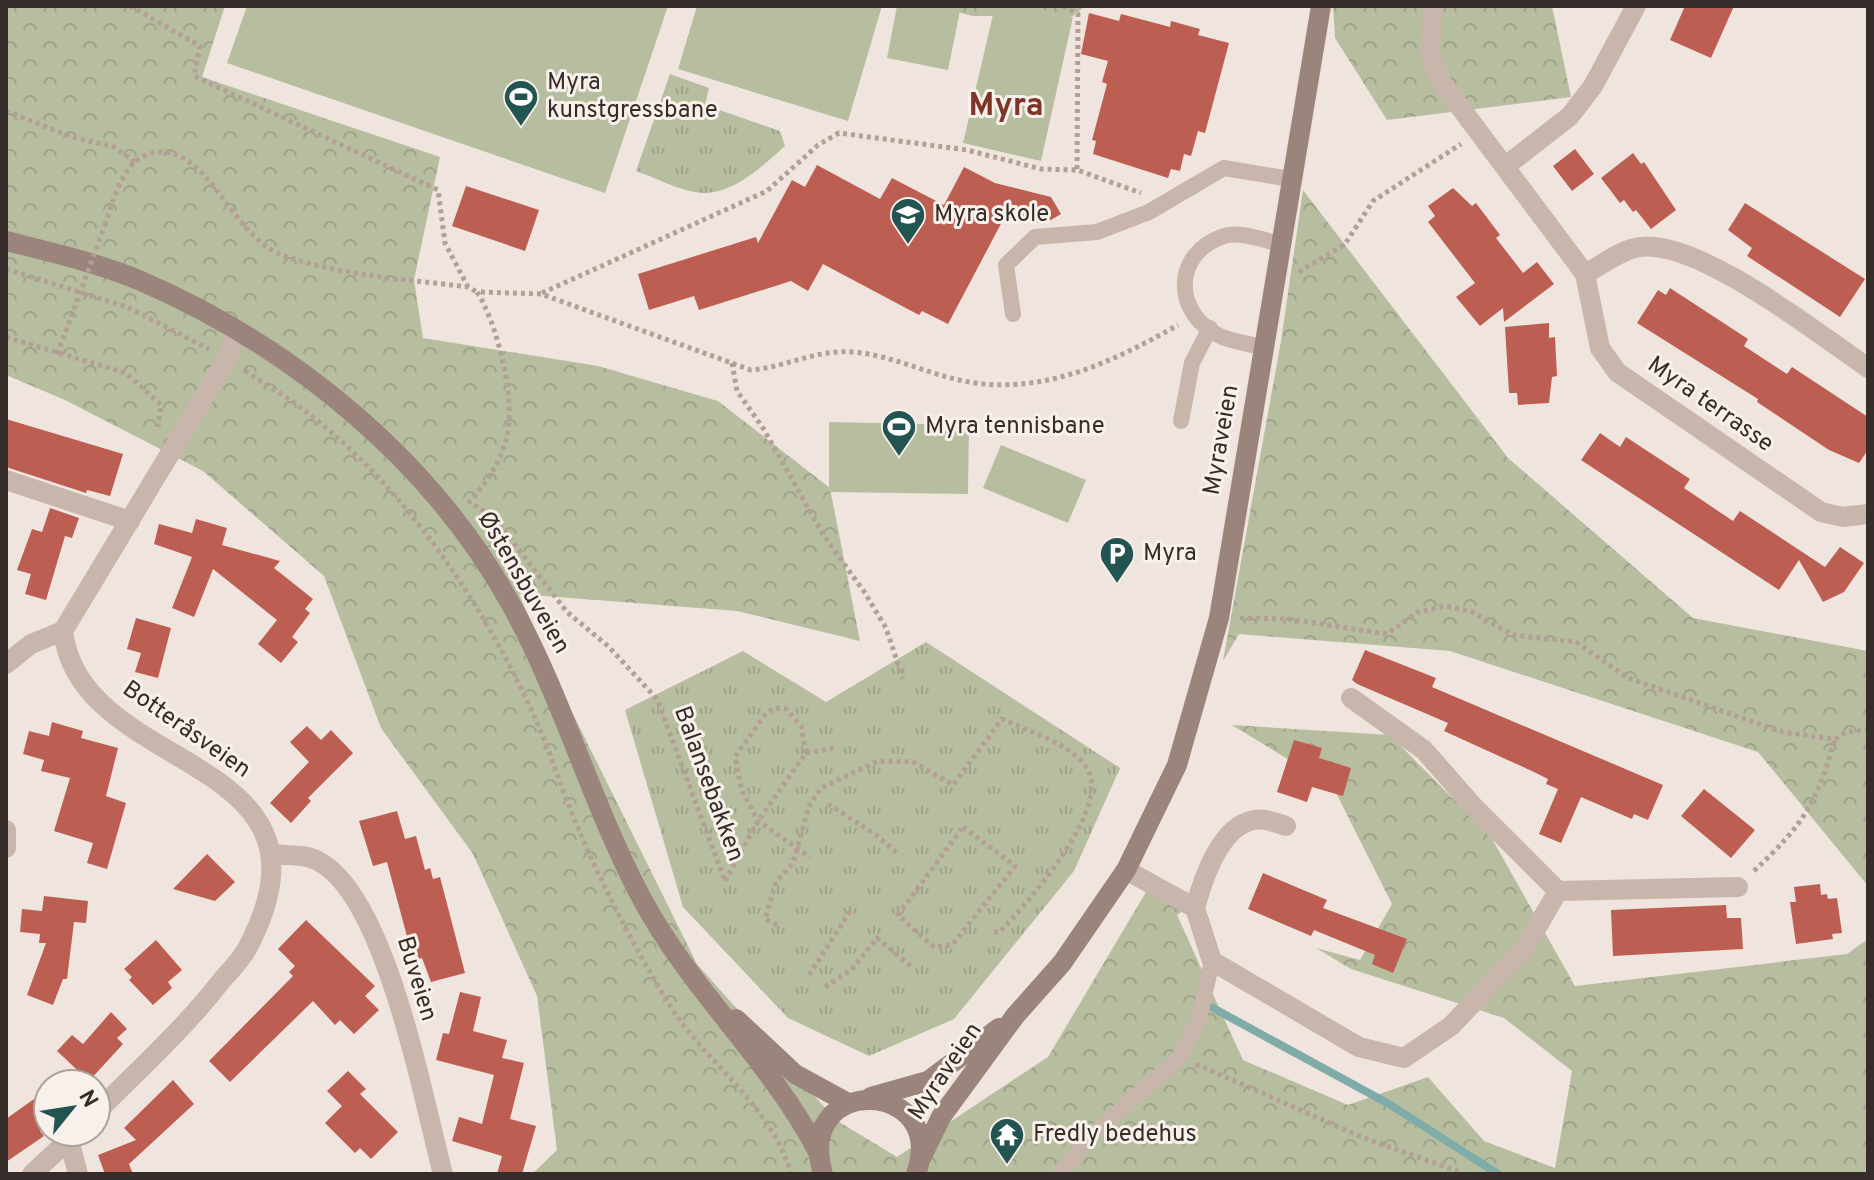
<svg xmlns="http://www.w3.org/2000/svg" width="1874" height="1180" font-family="Overpass,sans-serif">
<defs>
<pattern id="grass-tufts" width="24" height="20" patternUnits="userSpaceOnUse" patternTransform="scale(2)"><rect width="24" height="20" fill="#b7be9f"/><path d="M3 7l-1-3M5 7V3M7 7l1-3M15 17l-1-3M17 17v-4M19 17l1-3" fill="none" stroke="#9ea389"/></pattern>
<pattern id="forest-crowns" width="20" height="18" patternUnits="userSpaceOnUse" patternTransform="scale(2)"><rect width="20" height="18" fill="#b7be9f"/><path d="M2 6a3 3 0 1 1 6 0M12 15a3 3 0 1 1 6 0" fill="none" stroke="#9ea389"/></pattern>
</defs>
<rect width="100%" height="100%" fill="#f0e5de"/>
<!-- grass -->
<g fill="url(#grass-tufts)">
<path d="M670,74L709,88L705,105L780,131L785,146C764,165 734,194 703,193C682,192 656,178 636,171Z"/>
<path d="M926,642L1120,768L1074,871L954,1019L869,1056L788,1018L683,907L625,710L743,651L826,702Z"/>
</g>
<!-- forest -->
<g fill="url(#forest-crowns)">
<path d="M6,6H225L202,77L440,157L414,280L423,338L598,366L718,401L830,488L860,641L737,611L519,594L565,698L697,964L836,1120L897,1157L1048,1057L1149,887L1187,908L1177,915L1243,1060L1348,1105L1428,1077L1484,1141L1555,1168L1572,1071L1504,1018L1351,969L1316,948L1360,960L1392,904L1333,787L1232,725L1390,735L1491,837L1575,986L1847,954L1868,939V1174H532L557,1150L537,996L473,854L381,728L324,576L203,471L65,400L6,375Z"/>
<path d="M933,6H1085L1073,16H973Z"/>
<path d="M1333,6H1552L1571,97L1387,120L1335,38Z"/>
<path d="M1303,190L1508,458L1693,618L1868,651V886L1758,752L1450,651L1239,634L1223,661L1281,341Z"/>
</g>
<!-- pitch -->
<g fill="#b7be9f">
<path d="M247,6H668L605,193L227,63Z"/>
<path d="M697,6H882L848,121L678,69Z"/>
<path d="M897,6H961L948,70L887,58Z"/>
<path d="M995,6H1026L1073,17L1041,161L963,143Z"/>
<path d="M829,422L969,425L968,494L829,492Z"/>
<path d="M1001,445L1086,480L1068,523L983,488Z"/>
</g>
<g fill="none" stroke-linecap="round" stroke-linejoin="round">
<!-- stream -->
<path stroke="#7faba8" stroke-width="8" d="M1213,1008L1389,1104L1498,1174"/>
</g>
<!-- building -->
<g fill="#bc5e51">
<path d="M1685,6H1734L1711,58L1670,40Z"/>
<path d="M1089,13L1119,21L1121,14L1170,27L1171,21L1200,29L1198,35L1229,43L1205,133L1198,131L1191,156L1184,154L1180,171L1171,169L1168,178L1093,154L1096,141L1092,140L1107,84L1102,82L1108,61L1081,54Z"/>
<path d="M1575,149L1594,174L1572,191L1553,166Z"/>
<path d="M1633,153L1641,164L1644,162L1676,210L1651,229L1636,210L1633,212L1624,200L1620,203L1601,178Z"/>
<path d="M817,165L880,199L892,178L944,205L964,167L995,183L1051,197L1061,214L1044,224L1016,217L1013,223L1004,218L948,324L922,311L919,315L823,264L808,291L791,281L699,310L694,296L649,310L638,274L756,237L758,243L792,180L805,187Z"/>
<path d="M466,186L539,210L525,251L452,226Z"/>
<path d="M1453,188L1472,206L1476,203L1500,235L1496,238L1523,273L1537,262L1554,284L1504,322L1503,308L1480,326L1456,297L1475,283L1428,222L1435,216L1428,206Z"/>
<path d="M1745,203L1865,279L1840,317L1747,256L1752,248L1728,230Z"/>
<path d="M1670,288L1748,339L1744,346L1787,374L1792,367L1868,417V450L1859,463L1829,450L1757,402L1758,399L1637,323L1658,290L1666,295Z"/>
<path d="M1549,323V338L1555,337L1557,376L1552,377L1549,403L1518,405L1517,393H1509L1505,327Z"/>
<path d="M6,419L123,454L110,496L87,490L86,493L6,467Z"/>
<path d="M1600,433L1620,447L1626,437L1690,479L1684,488L1733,521L1740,511L1825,567L1840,547L1864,563L1844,592L1823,602L1799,560L1779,590L1581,460Z"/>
<path d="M50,508L79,518L72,538L65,536L46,600L25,594L31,574L17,570L32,529L42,532Z"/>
<path d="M196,519L227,528L222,545L280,561L274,568L313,599L305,609L310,613L292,637L298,642L281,663L258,644L277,620L213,569L194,617L172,608L192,557L154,544L159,524L192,533Z"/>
<path d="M136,618L171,628L158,678L135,672L141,653L127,649Z"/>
<path d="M1365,650L1436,678L1432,687L1663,785L1648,820L1634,814L1632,819L1581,797L1561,843L1539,834L1558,789L1546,784L1548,779L1534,772L1444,731L1448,723L1357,684L1352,680Z"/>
<path d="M52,722L83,731L81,738L118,748L106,796L126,803L107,869L87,863L93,843L54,831L70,778L41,771L44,760L23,754L29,731L49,736Z"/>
<path d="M307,726L321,740L331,730L353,753L308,798L311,801L291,823L270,803L309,762L290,742Z"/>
<path d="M1294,740L1322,748L1319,758L1351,768L1343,796L1312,787L1307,802L1277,792Z"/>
<path d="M1704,789L1755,830L1731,858L1681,816Z"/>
<path d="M397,811L405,839L416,836L425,870L430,868L433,879L440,877L465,973L431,982L422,958L409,962L403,941L408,940L387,862L373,866L359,821Z"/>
<path d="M207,854L235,882L215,901L173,889Z"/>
<path d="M1263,873L1327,900L1323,908L1407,939L1393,973L1372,964L1375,955L1314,930L1311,936L1248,909Z"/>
<path d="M1820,884L1821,895L1827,894L1828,899L1837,898L1842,933L1832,934L1833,939L1796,944L1790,902H1796L1794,887Z"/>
<path d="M44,896L88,901L86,923L74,922L67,979H63L53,1005L27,995L46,943H39L40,934L20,932L22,909L42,911Z"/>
<path d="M1726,905L1727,918H1741L1743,949L1613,956L1611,910Z"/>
<path d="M306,920L375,986L365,996L379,1010L354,1034L340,1020L335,1025L313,1001L230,1082L209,1061L293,976L289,972L295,966L278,949Z"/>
<path d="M156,940L182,970L168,982L172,988L153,1005L129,980L132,977L124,969Z"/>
<path d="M460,992L481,997L473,1031L507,1040L502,1058L524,1063L510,1119L536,1126L522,1174H497L502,1156L452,1141L459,1117L482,1124L494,1075L436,1060L443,1033L449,1034Z"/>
<path d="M111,1012L127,1029L117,1038L123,1044L89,1081L57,1051L72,1035L83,1044Z"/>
<path d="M348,1071L366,1089L360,1094L398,1132L371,1159L360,1148L355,1153L325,1123L342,1106L327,1091Z"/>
<path d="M173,1080L194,1104L129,1164L133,1174H105L98,1155L136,1140L124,1128Z"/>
<path d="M48,1089V1124L40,1131L44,1136L6,1162V1119Z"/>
</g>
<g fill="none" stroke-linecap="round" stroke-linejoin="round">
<!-- path -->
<g stroke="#b39f95" stroke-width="5" stroke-dasharray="4 4" stroke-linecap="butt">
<path d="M130,6L200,46L194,76L438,190L445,243L468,287"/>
<path d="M1063,6L1078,14L1077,170"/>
<path d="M6,111L72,137L114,147L135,162"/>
<path d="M105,225C115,197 123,154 160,152C209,150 233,237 282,255C341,276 406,279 468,287L477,292"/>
<path d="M6,269L127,307L209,349"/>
<path d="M1299,272L1345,244L1373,201L1461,144"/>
<path d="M542,293L767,191L818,145L839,133L967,150L1041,169L1077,170L1141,193"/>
<path d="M6,337L126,373L161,405L158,427"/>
<path d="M57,354L71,317"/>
<path d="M732,363L737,391L763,428L824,536L865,593L886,628L903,679"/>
<path d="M245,371C265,384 286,396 305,411C405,487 481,601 533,713C550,750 561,789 577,826C603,887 634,947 669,1004C705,1063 772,1105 791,1174"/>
<path d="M468,503C489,481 507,453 509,422C512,387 496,321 477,292L541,294L751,370C786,367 817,349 853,352C890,355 923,372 959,380C1038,398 1111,363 1178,325"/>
<path d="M474,505L495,519L567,612L608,646L657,699L725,881"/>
<path d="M1240,618L1287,619L1387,634L1418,612L1445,606L1470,611L1513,635L1576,642L1628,678L1782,732L1835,739L1846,732L1868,730"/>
<path d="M806,753L834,748"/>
<path d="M828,804L876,835L898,854"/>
<path d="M963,827L1015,866L952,945L934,947L898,915Z"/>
<path d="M1754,871C1804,824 1816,804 1835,739"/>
<path d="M725,881L758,821L806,753L801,726L786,709L774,708L764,716L735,757L742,791L758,821L810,857"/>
<path d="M777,925L765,919L776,882L793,863L809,806L821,788L878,761L913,762L953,785L1002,719C1027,731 1070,743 1086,767C1114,807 1027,903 1000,932H992"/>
<path d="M809,975L851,910"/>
<path d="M825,987L852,969L877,938L912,967"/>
<path d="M1196,1064L1359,1136L1465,1174"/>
</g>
<!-- service -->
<g stroke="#c8b5ab" stroke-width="16">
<path d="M1013,314L1006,265L1035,237L1097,232L1149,212L1224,168L1290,179"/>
<path d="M1264,348C1251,344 1235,342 1222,337C1173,315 1171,254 1224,236C1239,231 1264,240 1279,244"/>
<path d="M1181,421L1192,363L1210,328"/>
<path d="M1060,1174L1091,1136L1180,1057L1199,1019L1212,961"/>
</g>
<!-- minor -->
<g stroke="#c8b5ab" stroke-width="20">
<path d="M1433,6L1430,54L1439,79L1585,274"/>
<path d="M1507,165L1570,116L1593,86L1636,6"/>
<path d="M1868,368C1820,335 1691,233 1635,248C1618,252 1600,266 1585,274L1600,348L1617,372L1821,512L1843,517L1868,514"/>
<path d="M6,480L130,521"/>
<path d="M6,664L31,644L63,631"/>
<path d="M6,830V848"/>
<path d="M273,854C286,856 304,854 316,860C386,892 423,1100 443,1174"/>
<path d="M1126,870L1195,908L1212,961L1359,1047L1404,1058L1451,1026L1525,948L1558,891L1474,807L1424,750L1351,698"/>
<path d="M1558,891L1738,887"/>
<path d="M1195,908C1203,879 1220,826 1254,820C1265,818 1276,823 1286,826"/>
<path d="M96,1113C138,1070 185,1028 222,980C231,970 242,959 248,947C351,750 80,777 63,631L227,359L236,329"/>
<path d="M69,1140L78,1174"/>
<path d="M32,1174L77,1132"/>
</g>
<!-- secondary -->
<g stroke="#9b847c" stroke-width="20">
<path d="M6,241C50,252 99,263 141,281C293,347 433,461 513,608C564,702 592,805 642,899C690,989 770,1060 817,1150"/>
<path d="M736,1019L795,1074L848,1103"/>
<path d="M871,1097L928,1081L999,1028"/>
<path d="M921,1158L941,1117L1015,1016L1062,963L1126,870L1177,765L1219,618L1321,6"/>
<path d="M823,1174C793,1072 950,1079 916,1174"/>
</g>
<!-- path-bridge -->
<path stroke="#b39f95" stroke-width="5" stroke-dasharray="4 4" stroke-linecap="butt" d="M71,317L105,225"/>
</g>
<!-- icons -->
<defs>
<symbol id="stadium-pin" viewBox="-11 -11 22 30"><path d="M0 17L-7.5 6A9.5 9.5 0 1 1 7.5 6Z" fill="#225451" stroke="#f8f0ea"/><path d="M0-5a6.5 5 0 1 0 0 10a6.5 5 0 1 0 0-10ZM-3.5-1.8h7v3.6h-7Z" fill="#fff"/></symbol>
<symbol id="school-pin" viewBox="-11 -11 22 30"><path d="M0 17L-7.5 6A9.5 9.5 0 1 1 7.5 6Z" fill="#225451" stroke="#f8f0ea"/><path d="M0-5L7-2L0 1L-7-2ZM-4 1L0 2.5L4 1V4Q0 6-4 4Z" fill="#fff"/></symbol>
<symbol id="parking-pin" viewBox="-11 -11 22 30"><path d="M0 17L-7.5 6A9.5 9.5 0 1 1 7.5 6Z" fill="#225451" stroke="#f8f0ea"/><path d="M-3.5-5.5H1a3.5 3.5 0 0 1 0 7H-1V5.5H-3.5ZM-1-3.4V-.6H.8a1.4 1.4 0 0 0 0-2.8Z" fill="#fff"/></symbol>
<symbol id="temple-pin" viewBox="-11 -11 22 30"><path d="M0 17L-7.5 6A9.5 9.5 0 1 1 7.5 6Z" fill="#225451" stroke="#f8f0ea"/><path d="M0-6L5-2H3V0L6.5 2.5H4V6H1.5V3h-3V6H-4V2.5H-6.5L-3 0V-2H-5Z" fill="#fff"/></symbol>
</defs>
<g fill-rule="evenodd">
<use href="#stadium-pin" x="501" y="77" width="40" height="54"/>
<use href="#school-pin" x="888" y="195" width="40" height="54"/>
<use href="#stadium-pin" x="879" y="407" width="40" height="54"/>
<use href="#parking-pin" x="1097" y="534" width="40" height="54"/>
<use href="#temple-pin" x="987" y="1115" width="40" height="54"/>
</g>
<g text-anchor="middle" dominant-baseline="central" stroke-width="6" stroke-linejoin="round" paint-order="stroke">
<!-- poi labels -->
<g font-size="24" fill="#362c29" stroke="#f8f0ea" text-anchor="start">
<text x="547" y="83">Myra<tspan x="547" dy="28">kunstgressbane</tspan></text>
<text x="934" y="215">Myra skole</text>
<text x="925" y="427">Myra tennisbane</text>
<text x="1143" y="554">Myra</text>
<text x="1033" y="1135">Fredly bedehus</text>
</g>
<!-- street labels -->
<g font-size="24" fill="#362c29" stroke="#f8f0ea">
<text transform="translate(1710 405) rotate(35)">Myra terrasse</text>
<text transform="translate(1222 440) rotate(-80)">Myraveien</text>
<text transform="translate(523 583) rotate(60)">Østensbuveien</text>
<text transform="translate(186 730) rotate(35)">Botteråsveien</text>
<text transform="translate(708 784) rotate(70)">Balansebakken</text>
<text transform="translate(416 979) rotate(73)">Buveien</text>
<text transform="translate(946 1072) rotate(-56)">Myraveien</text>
</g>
<!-- district labels -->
<g font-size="32" font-weight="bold" fill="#7e3429" stroke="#f8f0ea">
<text x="1006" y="107">Myra</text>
</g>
</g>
<!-- border -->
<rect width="1874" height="1180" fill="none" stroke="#362c29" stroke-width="16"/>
<!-- north arrow -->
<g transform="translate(72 1108) rotate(60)"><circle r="38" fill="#f8f0ea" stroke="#aaa29d" stroke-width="2"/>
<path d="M0-6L14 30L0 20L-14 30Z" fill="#225451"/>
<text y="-12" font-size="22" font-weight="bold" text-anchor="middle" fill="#362c29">N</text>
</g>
</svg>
